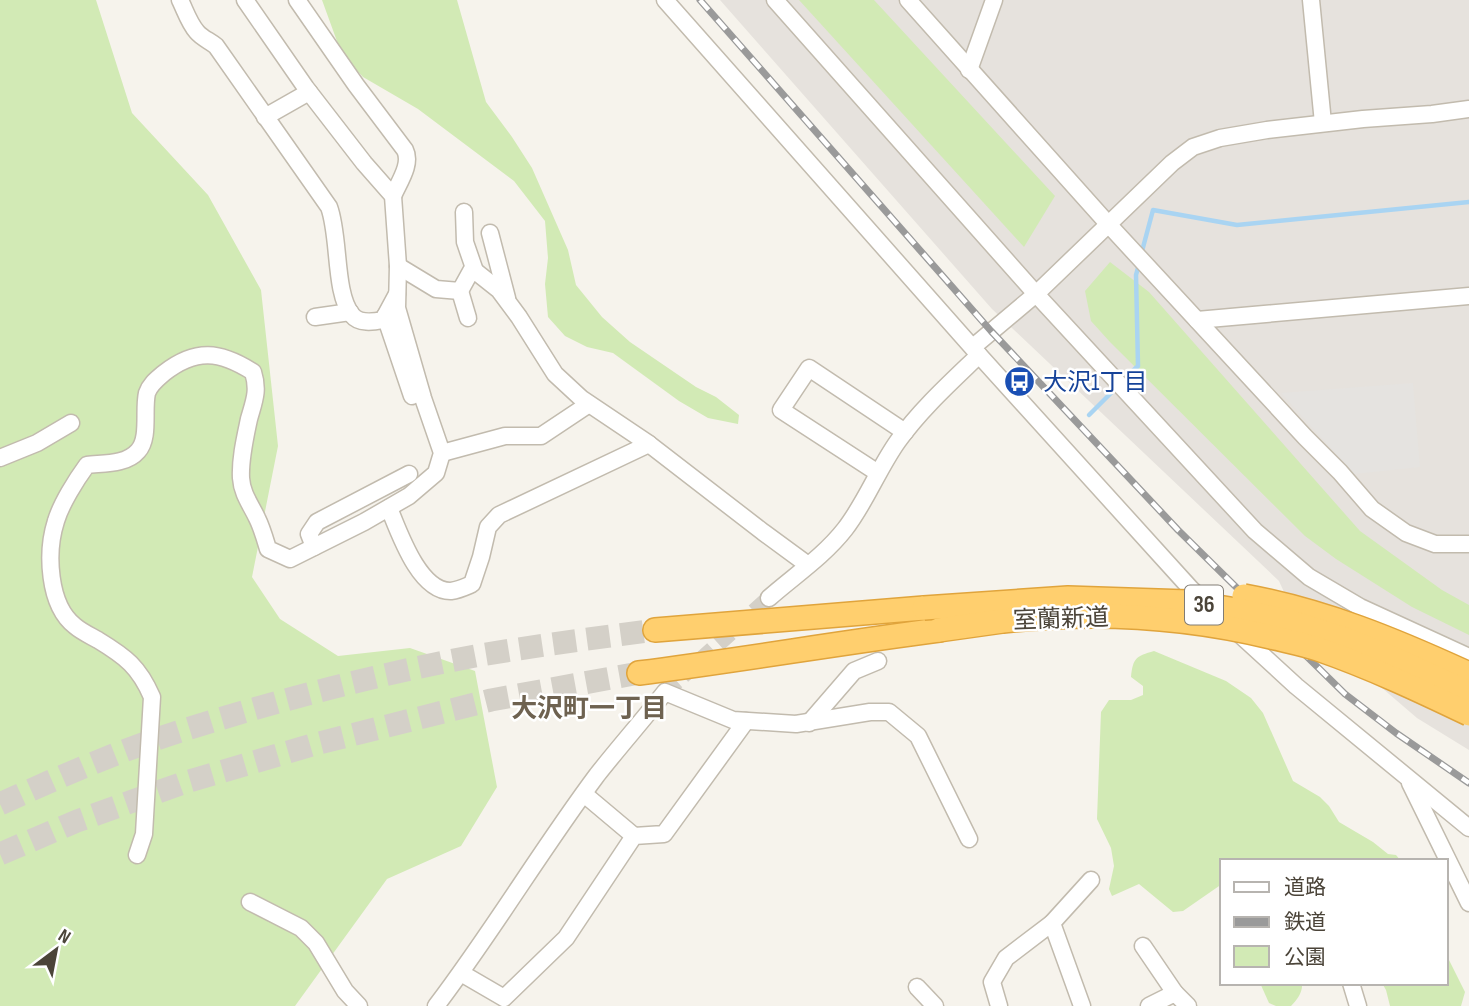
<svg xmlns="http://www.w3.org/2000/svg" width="1469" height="1006" font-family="'Sofia Sans Condensed','Noto Sans JP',sans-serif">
<rect width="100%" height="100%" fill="#f6f3ec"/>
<!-- industrial -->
<path fill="#e6e2dd" d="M720,0H1469V750L1417,718L1361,670L1295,616L1279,581L992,309Z"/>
<!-- green -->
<g fill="#d2eab5">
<path d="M0,0H96L132,113L208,195L261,290L278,446L252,577L280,619L338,656L410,648L475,671L497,787L461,846L387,879L295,1006H0Z"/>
<path d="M322,0H457L486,102L512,137L532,168L568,250L576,285L602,317L630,342L696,387L716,397L739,415L738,424L708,418L679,401L613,353L587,347L565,336L548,317L545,284L548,258L545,221L514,181L418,109L363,77L342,55Z"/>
<path d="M799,0H874L1055,196L1024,247Z"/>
<path d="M1110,262L1149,292L1360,531L1442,590L1469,605V635L1412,607L1336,559L1305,536L1110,342L1091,321L1085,291Z"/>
<path d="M1154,651L1226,681L1251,698L1263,713L1293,781L1320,797L1329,806L1339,822L1373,842L1388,854L1396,855L1401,861H1222V884L1183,911L1173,912L1139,884L1112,896L1109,889L1114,866L1111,848L1097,819L1101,712L1109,700H1131L1143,695V686L1131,677C1133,658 1136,656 1154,651Z"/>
<path d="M1446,954L1465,992L1461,1006H1390L1386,990L1382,983H1446Z"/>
<path d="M1260,983H1302C1303,992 1297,1000 1291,1006H1276L1269,1003Z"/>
</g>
<!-- parking -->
<path fill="#e5e3e0" d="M1413,383L1420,467L1354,474L1281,393Z"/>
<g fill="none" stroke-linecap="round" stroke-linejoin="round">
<!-- stream -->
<g stroke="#a9d4f2" stroke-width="4.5">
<path d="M1141,255L1153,210L1237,225L1469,202"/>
<path d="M1122,381L1138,366L1136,275L1139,264"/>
<path d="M1089,415L1116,388"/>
</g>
<!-- minor-tunnel -->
<path stroke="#d4d0c8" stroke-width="16" stroke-dasharray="16 8" stroke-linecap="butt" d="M665,692L769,598"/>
<!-- highway-tunnel -->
<g stroke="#d4d0c8" stroke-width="23" stroke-dasharray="23 11" stroke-linecap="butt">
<path d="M0,804C61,776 123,749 187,729C283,699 382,673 481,655C539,645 597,638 655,630"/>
<path d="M0,854L77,821L186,782L319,743L491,700L639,673"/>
</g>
<defs>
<g id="minor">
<path d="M180,0C185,10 189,23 197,32C202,38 210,41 216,46L329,207C340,236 334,294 352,315C359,324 373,322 383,320L397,294"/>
<path d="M297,0L356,85L405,150C412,164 399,182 393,196"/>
<path d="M665,0L979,355L1191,589L1208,605"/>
<path d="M775,0L1036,294L1255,531L1309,577L1360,607L1469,657"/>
<path d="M908,0L1109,225L1305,437L1340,472L1372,509L1406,533L1435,544H1469"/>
<path d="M1311,0L1323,123"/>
<path d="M969,70L994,0"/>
<path d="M265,117L309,92"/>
<path d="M464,212L465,242L475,271"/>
<path d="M490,233L507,298"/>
<path d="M398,266L436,289L460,291L471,271H475L499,290L519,317L555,374L582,399L649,444L763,532L808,565"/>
<path d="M460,291L468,318"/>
<path d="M385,316L412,396"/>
<path d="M315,317L350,312"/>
<path d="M1197,320L1469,296"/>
<path d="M973,347L1036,294L1172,163L1193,147L1220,138L1267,130L1363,119L1432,114L1469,109"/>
<path d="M442,453L505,436H541L589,404"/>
<path d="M0,458L37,443L71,423"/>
<path d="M878,473L781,410L809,368L905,432"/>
<path d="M389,508C399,532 419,592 451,591C459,590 465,587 472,584L481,557L488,527L499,515L649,444"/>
<path d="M314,547L309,534L317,522L409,474"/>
<path d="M769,598C794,576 824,556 845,529C866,502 878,469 898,441C921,409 951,382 979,355"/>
<path d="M1235,630L1296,686L1469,828"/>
<path d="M809,723L854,671L878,661"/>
<path d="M1410,783L1469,903"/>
<path d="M584,794L634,836"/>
<path d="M137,855L144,834L152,697C139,667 126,657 98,640C91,636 82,632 75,626C48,605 46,552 56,521C61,504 76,480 87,465C103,463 126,465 138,451C150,438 143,410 147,393C150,384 157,379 164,373C196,348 220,351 253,372C259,391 254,401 249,419C245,438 240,459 241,478C242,494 251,505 257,518C262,528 265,539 268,549L290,559L364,522L409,496L436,473L442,453L423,398L397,308L398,266L393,196L364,163L306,88L245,0"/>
<path d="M250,902L301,928L316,943L345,991L359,1006"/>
<path d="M1052,923L1091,880"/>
<path d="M1143,946L1175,993"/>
<path d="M461,973L504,998L566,938L634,836L664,834L746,721"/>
<path d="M1351,983L1358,1006"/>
<path d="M917,987L935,1006"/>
<path d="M436,1006C493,931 541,850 597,775C619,747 643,720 665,692L733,720L796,724L870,712H889L918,736L969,839"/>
<path d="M999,1006L992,982L1006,958L1052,923L1082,1006"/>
<path d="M1149,1006L1175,993L1188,1006"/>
</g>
<g id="highway">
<path d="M655,630L924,608"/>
<path d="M639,673C740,660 839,643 939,630"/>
</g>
</defs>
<!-- minor casing -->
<use href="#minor" stroke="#c2bbae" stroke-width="19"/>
<!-- highway casing -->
<use href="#highway" stroke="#e0a43c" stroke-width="26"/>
<!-- minor -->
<use href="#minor" stroke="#fff" stroke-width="16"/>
<!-- highway -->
<use href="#highway" stroke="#ffcf6e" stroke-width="23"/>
<defs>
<path id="rail" d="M700,0L991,331L1178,530L1345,694L1396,733L1469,783"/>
</defs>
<!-- rail casing -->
<use href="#rail" stroke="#9a9a9a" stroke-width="7"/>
<!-- rail -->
<use href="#rail" stroke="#fff" stroke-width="4.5" stroke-dasharray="13" stroke-linecap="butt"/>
<defs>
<g id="highway-bridge">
<path d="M1244,596C1325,611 1395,640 1469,674"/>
<path d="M924,608L1068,598L1188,602L1242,611L1295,623L1345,639L1395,659L1469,693"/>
<path d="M939,630C960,627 981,624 1003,621C1092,611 1184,616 1271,637C1287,641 1303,644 1318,649C1370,667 1419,690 1469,714"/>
</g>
</defs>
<!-- highway-bridge casing -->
<use href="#highway-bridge" stroke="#e0a43c" stroke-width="26" stroke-linecap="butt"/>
<!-- highway-bridge -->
<use href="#highway-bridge" stroke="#ffcf6e" stroke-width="23"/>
</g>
<!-- icons -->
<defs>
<symbol id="bus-disc" viewBox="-11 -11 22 22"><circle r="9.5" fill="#1a4fb4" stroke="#fff"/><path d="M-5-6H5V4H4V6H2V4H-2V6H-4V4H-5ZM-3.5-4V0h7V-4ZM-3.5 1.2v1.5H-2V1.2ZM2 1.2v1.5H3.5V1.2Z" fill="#fff"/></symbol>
</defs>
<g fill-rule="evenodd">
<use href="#bus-disc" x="1002" y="364" width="35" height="35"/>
</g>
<g text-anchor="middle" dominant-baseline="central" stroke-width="5" stroke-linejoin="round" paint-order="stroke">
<!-- shield labels -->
<rect fill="#fff" stroke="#817c74" stroke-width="2" x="1185" y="585.5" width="38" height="39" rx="5"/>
<g font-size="23" font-weight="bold" fill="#4b4439">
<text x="1204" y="605">36</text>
</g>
<!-- transit labels -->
<g font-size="24" fill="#164399" stroke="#fff" text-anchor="start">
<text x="1043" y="382">大沢1丁目</text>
</g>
<!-- street labels -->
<g font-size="24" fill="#4b4439" stroke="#fff">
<text transform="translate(1061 619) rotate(-2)">室蘭新道</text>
</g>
<!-- neighbourhood labels -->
<g font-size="26" font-weight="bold" fill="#6e6250" stroke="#fff">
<text x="589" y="709">大沢町一丁目</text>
</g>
</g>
<!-- legend -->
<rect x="1220" y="859" width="228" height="126" fill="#ffffff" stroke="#b7b4b0" stroke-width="2"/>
<rect x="1234" y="882" width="35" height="10" fill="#ffffff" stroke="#b7b4b0" stroke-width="2"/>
<text x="1284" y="894" font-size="21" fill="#4b4439">道路</text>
<rect x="1234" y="917" width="35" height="10" fill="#9a9a9a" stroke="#b7b4b0" stroke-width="2"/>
<text x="1284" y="929" font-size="21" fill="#4b4439">鉄道</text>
<rect x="1234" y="946" width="35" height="21" fill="#d2eab5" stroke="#b7b4b0" stroke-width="2"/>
<text x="1284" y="964" font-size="21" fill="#4b4439">公園</text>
<!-- north arrow -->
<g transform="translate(56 950) rotate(32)" stroke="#ffffff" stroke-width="5" paint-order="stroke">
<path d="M0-5L12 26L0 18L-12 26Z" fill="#4b4439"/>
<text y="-10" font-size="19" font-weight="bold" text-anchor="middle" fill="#4b4439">N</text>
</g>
</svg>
